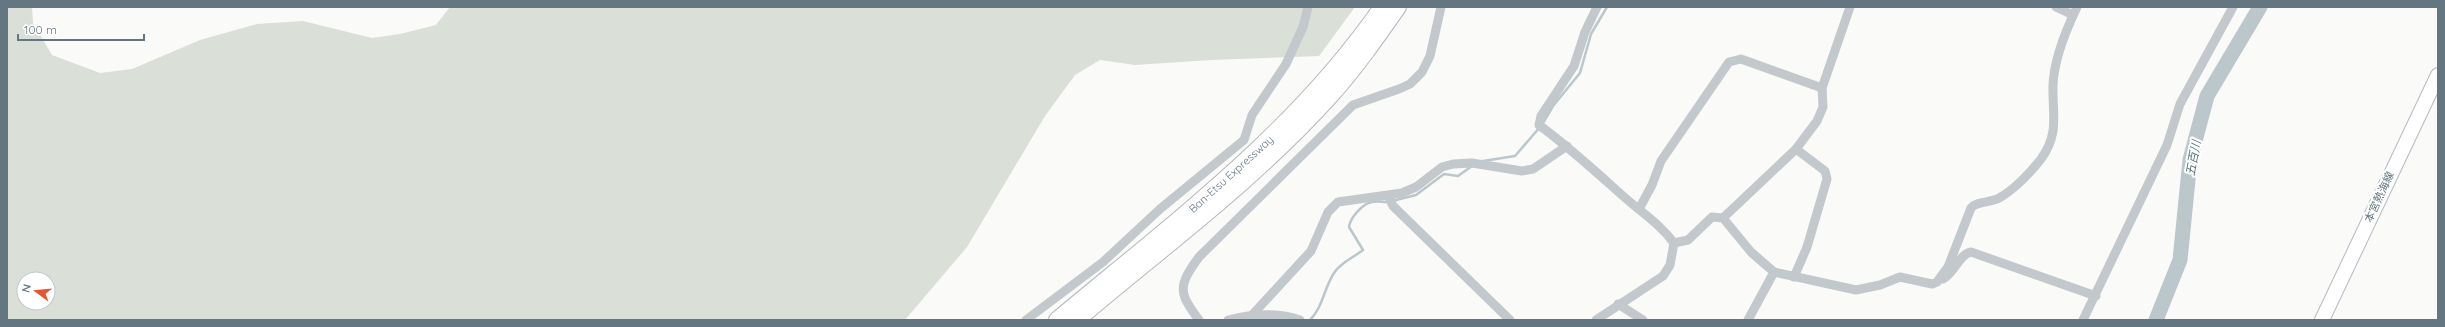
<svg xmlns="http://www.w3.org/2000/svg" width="2445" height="327" font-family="Quicksand,'Noto Sans JP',sans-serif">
<rect width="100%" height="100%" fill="#fafaf8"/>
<!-- green -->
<path fill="#dadfd7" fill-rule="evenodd" d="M7,7H32L33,23L52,55L100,73L132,69L200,40L257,24L303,21L372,38L400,34L436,25L450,7H1355L1319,56L1211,60L1135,65L1100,60L1075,75L1045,116L967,247L905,320H7ZM24,279H48V303H24Z"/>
<!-- water -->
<path fill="#bbc7cb" d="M2172,281L2160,320H2148Z"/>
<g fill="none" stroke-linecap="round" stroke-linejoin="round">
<!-- stream -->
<g stroke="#bbc7cb" stroke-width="2.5">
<path d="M1543,123L1553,106L1580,73L1591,34L1607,7"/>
<path d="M1483,161L1515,156L1540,127"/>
<path d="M1392,201L1416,195L1444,174L1458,176L1472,166"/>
<path d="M1310,320C1323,307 1324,288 1334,273C1341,262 1353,258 1363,250L1349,227C1350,218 1362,204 1372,202C1377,201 1382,202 1387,202"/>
</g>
<!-- river -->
<path stroke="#bbc7cb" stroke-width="15" d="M2156,320L2180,260L2190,160L2207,96L2260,7"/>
<defs>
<path id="primary" d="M2322,320L2438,75"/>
<g id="highway">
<path d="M1057,320C1173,223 1295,133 1382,7"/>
<path d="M1077,320C1164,246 1256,179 1332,94C1356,67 1377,37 1398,7"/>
</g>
</defs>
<!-- primary casing -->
<use href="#primary" stroke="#b5babe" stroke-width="16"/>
<!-- highway casing -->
<use href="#highway" stroke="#b4b9bd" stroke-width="18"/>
<!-- street -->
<g stroke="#c3c8cc" stroke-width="9">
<path d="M1597,7L1585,32L1574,66L1541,116L1539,125C1569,147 1595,171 1623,196C1641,212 1660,224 1674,243"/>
<path d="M2056,7L2073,15"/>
<path d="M1388,196L1393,206L1510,320"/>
<path d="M1639,209L1652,185L1661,161L1729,62L1741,59L1822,88"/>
<path d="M1723,218L1796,149L1817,121L1823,107L1822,88L1850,7"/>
<path d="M1774,272L1856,290L1880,285L1900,277L1932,284L1937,282L1948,267L1971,208C1977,201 1990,203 1999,198C2014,190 2031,172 2041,159C2060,133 2052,113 2053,85C2054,59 2066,30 2077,7"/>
<path d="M1794,277L1807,247L1827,179L1825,171L1796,149"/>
<path d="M1943,279C1955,273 1959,254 1971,252L2096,296"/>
<path d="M1618,304L1643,320"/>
<path d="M1253,314L1311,251L1328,212L1338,202L1402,193L1416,187L1442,167L1453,164L1472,163L1522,171L1533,169L1567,146"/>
<path d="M1026,320L1103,262L1160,209L1244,140L1252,115L1286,64L1303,27L1308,7"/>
<path d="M1199,320C1178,292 1178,286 1199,257L1353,105L1399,89L1410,84L1422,72L1430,56L1441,7"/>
<path d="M1228,320C1252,314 1277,312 1300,320"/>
<path d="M1596,320L1663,276L1670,265L1674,243L1688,240L1712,217L1723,218L1751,252L1774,272L1748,320"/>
<path d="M2083,320L2167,145L2180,104L2233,7"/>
</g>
<!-- primary -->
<use href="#primary" stroke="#fff" stroke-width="14"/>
<!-- highway -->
<use href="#highway" stroke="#fff" stroke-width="16"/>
</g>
<g text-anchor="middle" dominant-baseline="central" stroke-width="4" stroke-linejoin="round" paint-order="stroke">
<!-- street labels -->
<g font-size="11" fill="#657683" stroke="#fff">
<text transform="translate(1231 174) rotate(-42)">Ban-Etsu Expressway</text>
<text transform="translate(2379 197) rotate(-65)">本宮熱海線</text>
</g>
<!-- water labels -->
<g font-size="12" font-style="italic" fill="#60757c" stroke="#fff">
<text transform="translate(2193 158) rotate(-79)">五百川</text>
</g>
</g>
<!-- border -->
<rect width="2445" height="327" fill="none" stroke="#657683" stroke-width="16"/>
<!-- north arrow -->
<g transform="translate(36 291) rotate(286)"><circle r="19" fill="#ffffff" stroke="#c1c8cd"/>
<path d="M0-3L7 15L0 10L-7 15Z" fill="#e4572e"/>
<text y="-6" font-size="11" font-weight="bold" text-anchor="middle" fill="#657683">N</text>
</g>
<!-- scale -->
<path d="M18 34v6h126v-6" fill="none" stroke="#657683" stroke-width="2"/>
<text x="24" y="34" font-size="12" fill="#657683" stroke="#ffffff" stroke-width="3" paint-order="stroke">100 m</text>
</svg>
